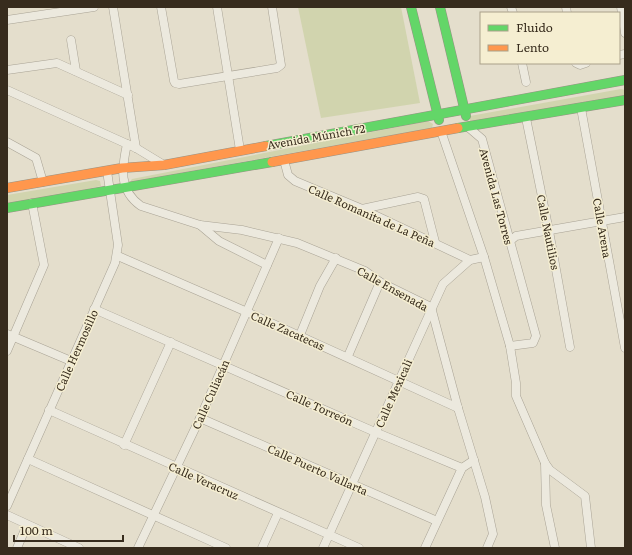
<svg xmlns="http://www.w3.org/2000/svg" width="632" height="555" font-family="Literata,serif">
<rect width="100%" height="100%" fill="#e4decc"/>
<!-- green -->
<g fill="#d1d4ae">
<path d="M298,7H401L420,103L321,118Z"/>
<path d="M621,89L625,90V101L470,124V116Z"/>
<path d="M428,121L433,124L432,128L130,182L132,179Z"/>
<path d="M96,180L100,181L101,186L7,207V195Z"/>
</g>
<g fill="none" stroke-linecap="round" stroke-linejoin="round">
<defs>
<g id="street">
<path d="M113,7L136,148"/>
<path d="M161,7L174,81L175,83L179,84L277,68L281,65L272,7"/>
<path d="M217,7L240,150"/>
<path d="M511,7L513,13"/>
<path d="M566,7L567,13"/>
<path d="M621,7L625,33"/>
<path d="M7,20L94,7"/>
<path d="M71,40L76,71"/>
<path d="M619,55L625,54"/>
<path d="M522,63L526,82"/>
<path d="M576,63L580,65L586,63"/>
<path d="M7,70L57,63L128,95"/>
<path d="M7,90L136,148L164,165"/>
<path d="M581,108L625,348"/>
<path d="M526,118L549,231L570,347"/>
<path d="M468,127L482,139L536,336L533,343L510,346"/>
<path d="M441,131L484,257L510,346L516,383V396L545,463L550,470L585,496L591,548"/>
<path d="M7,142L36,158L43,182"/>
<path d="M127,144C122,167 118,190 141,206L200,225L242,230L297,243L365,271L380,282L431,307L458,408L485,497L493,534L487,548"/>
<path d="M284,160L288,175L295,181L362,209L470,260"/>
<path d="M362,209L418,197L424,199L435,242"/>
<path d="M200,225L219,241L267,265"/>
<path d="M510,241L516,236L625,217"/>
<path d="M118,256L247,312L458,408"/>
<path d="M94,309L375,432L462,468"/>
<path d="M7,334L71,361"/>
<path d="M300,335L320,286L336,258"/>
<path d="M7,351L44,265L32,203"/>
<path d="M348,356L380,282"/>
<path d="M49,410L359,548"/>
<path d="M200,418L437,521"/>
<path d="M124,445L171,342"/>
<path d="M28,459L226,548"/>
<path d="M545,463L546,505L555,548"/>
<path d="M7,506L115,263L118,245L107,171"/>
<path d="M7,515L79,548"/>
<path d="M17,548L27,525"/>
<path d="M138,548L200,418L279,238"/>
<path d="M262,548L278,513"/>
<path d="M323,548L443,284L470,260L484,257"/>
<path d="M425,548L462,468L474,460"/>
</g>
<g id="fast">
<path d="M411,7L439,120"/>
<path d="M440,7L466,116"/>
<path d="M458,128L625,100"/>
<path d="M266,146L625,80"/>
<path d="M7,208L272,162"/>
</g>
<g id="slow">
<path d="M272,162L458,128"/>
<path d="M7,188L122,168L164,165L266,146"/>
</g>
</defs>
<!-- street casing -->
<use href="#street" stroke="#a9a395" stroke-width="9"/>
<!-- fast casing -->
<use href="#fast" stroke="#989285" stroke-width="10"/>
<!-- slow casing -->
<use href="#slow" stroke="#989285" stroke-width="10"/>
<!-- street -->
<use href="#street" stroke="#ece9de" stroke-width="8"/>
<!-- fast -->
<use href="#fast" stroke="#63d668" stroke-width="9"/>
<!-- slow -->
<use href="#slow" stroke="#ff974d" stroke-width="9"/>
</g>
<g text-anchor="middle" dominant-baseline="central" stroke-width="3" stroke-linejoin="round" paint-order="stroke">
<!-- street labels -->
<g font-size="11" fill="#372c1d" stroke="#f5eed1">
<text transform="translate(316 136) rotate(-10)">Avenida Múnich 72</text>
<text transform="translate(497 196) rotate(75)">Avenida Las Torres</text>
<text transform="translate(372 215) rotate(24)">Calle Romanita de La Peña</text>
<text transform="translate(603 228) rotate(80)">Calle Arena</text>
<text transform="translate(549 232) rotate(79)">Calle Nautilios</text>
<text transform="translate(393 288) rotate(29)">Calle Ensenada</text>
<text transform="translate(288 330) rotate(24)">Calle Zacatecas</text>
<text transform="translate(76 350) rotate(-66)">Calle Hermosillo</text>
<text transform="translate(393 393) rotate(-66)">Calle Mexicali</text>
<text transform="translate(210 394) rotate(-66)">Calle Culiacán</text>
<text transform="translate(320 407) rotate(24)">Calle Torreón</text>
<text transform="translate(318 469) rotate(24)">Calle Puerto Vallarta</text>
<text transform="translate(204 480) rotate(24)">Calle Veracruz</text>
</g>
</g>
<!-- border -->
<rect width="632" height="555" fill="none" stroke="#372c1d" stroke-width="16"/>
<!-- legend -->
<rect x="480" y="12" width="140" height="52" fill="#f5eed1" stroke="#a9a089"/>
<rect x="488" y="25" width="20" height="6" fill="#63d668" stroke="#a9a089"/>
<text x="516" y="32" font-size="12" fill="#372c1d">Fluido</text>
<rect x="488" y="45" width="20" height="6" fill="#ff974d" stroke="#a9a089"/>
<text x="516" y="52" font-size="12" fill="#372c1d">Lento</text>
<!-- scale -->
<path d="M14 535v6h109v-6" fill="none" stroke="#372c1d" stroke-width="2"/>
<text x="20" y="535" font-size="12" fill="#372c1d" stroke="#f5eed1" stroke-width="3" paint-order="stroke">100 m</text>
</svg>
